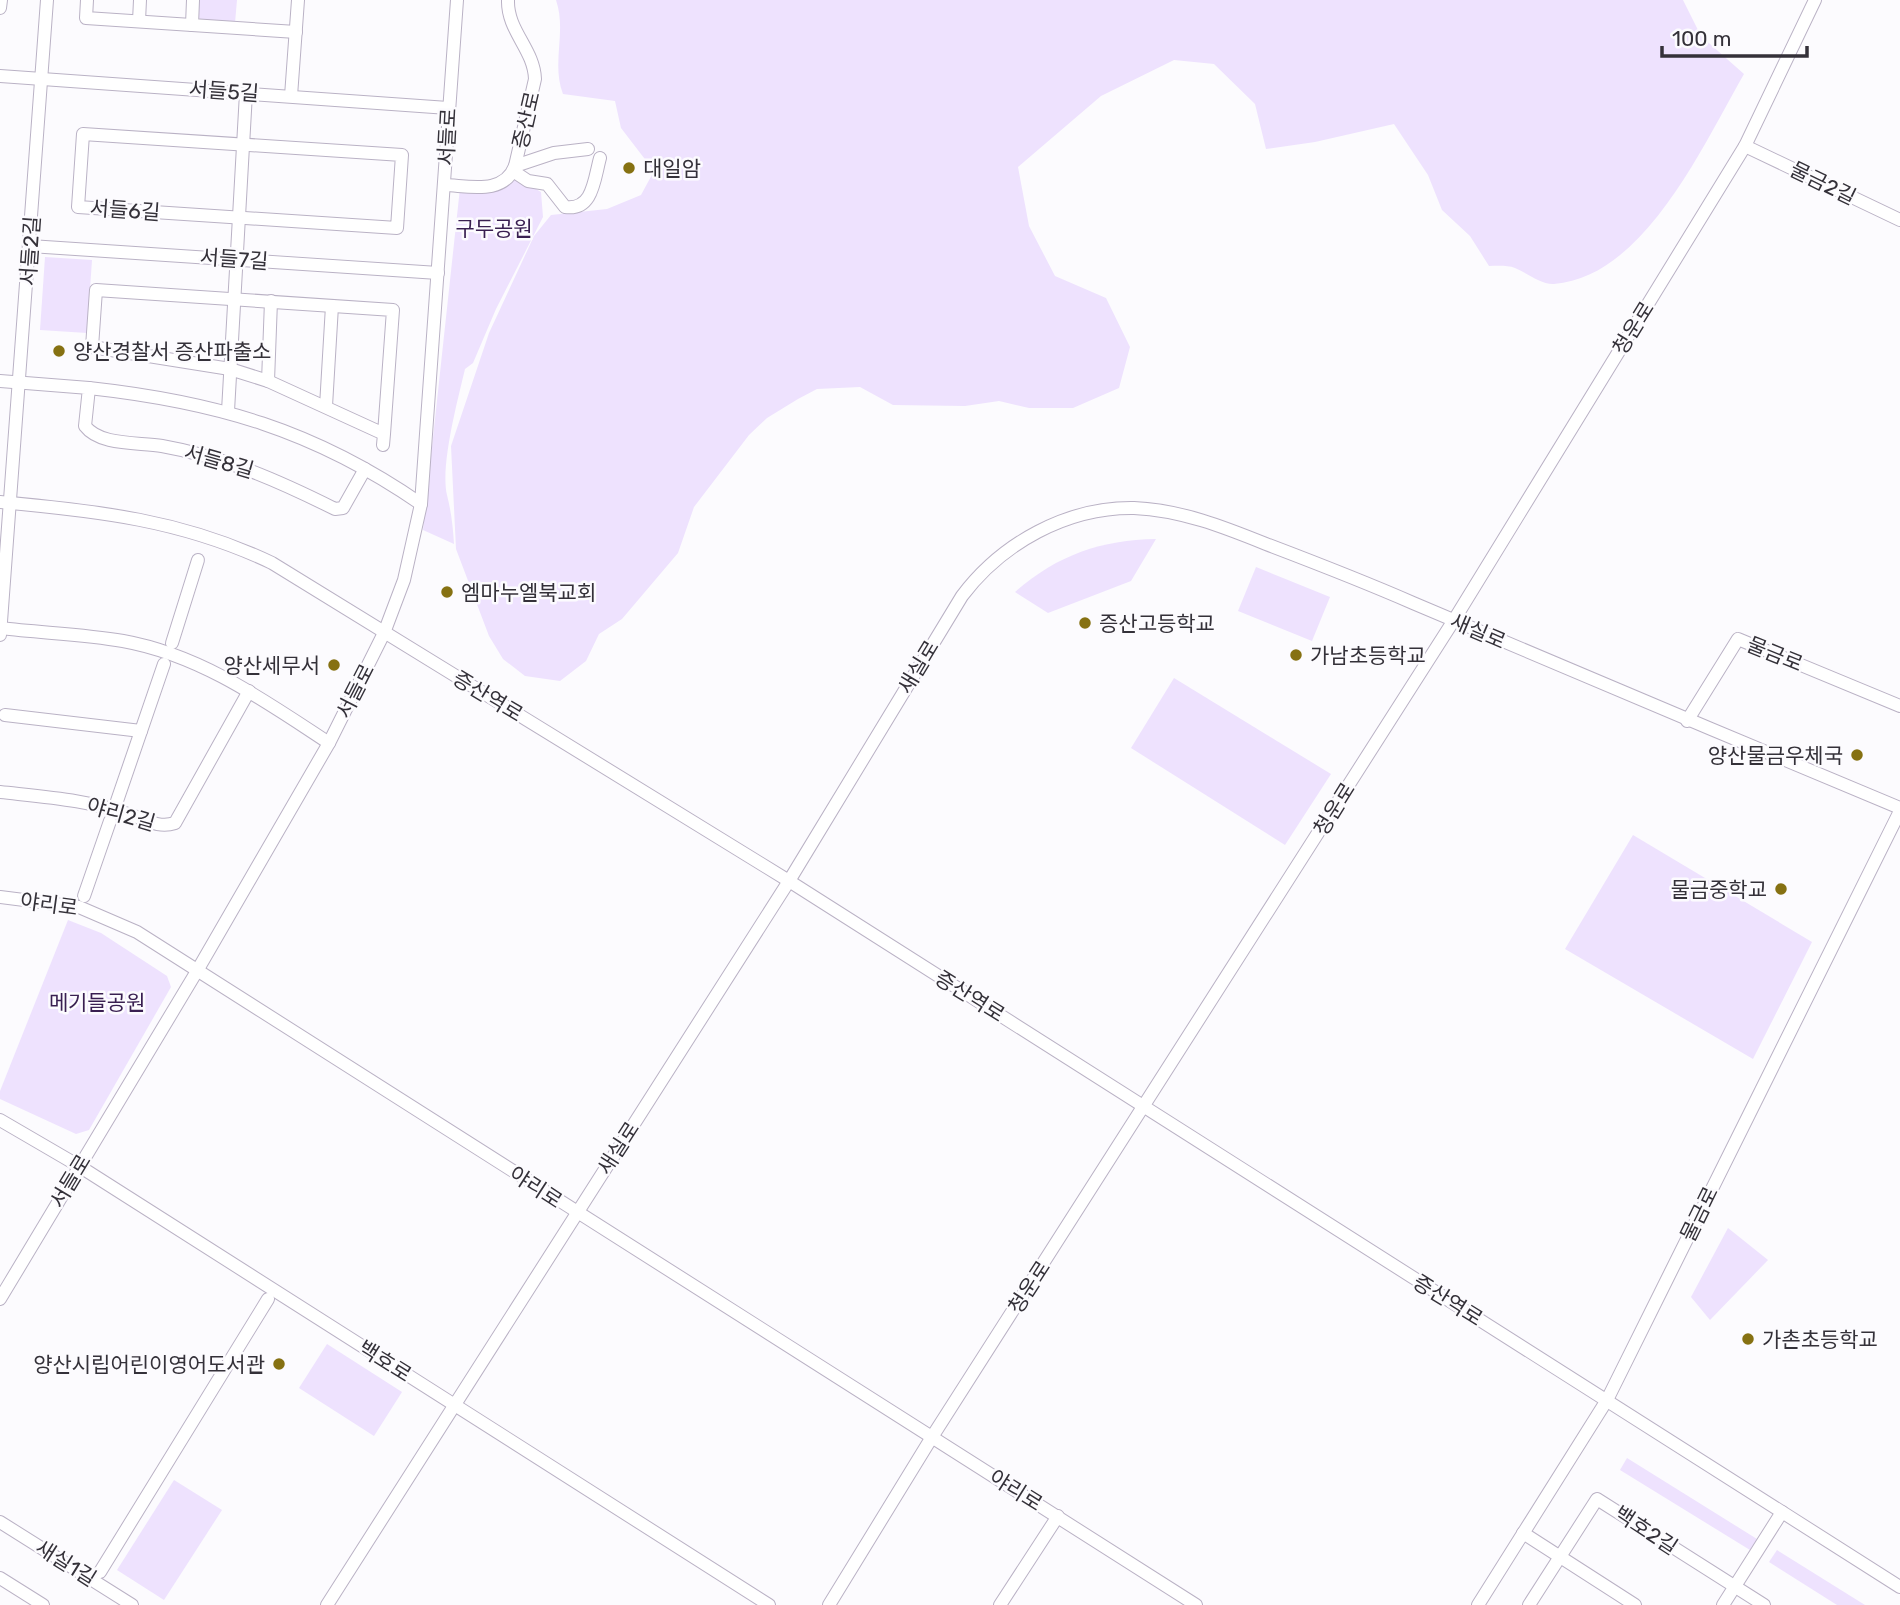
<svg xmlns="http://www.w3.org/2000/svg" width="1900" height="1605" font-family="Rubik,'Noto Sans KR',sans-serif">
<rect width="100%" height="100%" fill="#fcfbfe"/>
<!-- green -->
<g fill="#eee2fe">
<path d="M197,0H237L235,23L202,21L196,15Z"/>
<path d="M556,0H1683L1701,36L1744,74C1704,143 1645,277 1554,284C1542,285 1527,273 1515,268C1507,265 1497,266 1489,266L1470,236L1442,210L1428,175L1394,124L1315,142L1266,149L1255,104L1214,64L1174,60L1101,96L1018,167L1029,226L1055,276L1106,298L1130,347L1119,388L1073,408H1029L999,401L965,406L893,405L860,387L817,389L798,399L767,418L749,435L694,507L678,553L622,619L599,634L586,661L560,681L525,676L503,659L489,636L456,549L451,446L489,333L534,236L551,215L607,209L641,195L654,171L621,128L615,101L563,94C551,63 567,32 556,0Z"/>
<path d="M518,178L541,192L543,217L496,309L473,363L465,369C458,399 440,466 447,495C451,511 453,526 454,544L423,530L460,188L499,189Z"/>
<path d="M45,257L92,260L87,333L40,330Z"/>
<path d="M1156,539L1131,581L1048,613L1015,592C1057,555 1101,540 1156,539Z"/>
<path d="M1256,567L1330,597L1312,641L1238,611Z"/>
<path d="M1174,678L1331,774L1285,845L1131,748Z"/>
<path d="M1633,835L1812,942L1753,1059L1565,949Z"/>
<path d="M68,920L101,933L167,976L171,987L89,1130L76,1134L0,1099V1091Z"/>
<path d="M1728,1228L1768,1260L1710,1320L1691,1297Z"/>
<path d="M327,1344L402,1392L374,1436L299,1388Z"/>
<path d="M1627,1458L1757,1539L1750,1550L1620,1470Z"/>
<path d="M174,1480L222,1510L164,1600L117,1570Z"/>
<path d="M1777,1550L1865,1605H1837L1769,1562Z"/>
</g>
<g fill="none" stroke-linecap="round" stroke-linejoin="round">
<defs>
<g id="minor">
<path d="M87,0L86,18L296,32"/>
<path d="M0,8L1,0"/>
<path d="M139,21L140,0"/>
<path d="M192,25L193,0"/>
<path d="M0,76L448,108"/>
<path d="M291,96L298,0"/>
<path d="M83,134L402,155L397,228L78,207Z"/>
<path d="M1745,146L1900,220"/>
<path d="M515,166L554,153L588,149"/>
<path d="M513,171L528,181L547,184L565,207C593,211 594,180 600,158"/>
<path d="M445,185C470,186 504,195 515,166L535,79C534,49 507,31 508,0"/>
<path d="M30,246L438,273"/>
<path d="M0,381L89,388L85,426C100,446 139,442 162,446C225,457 279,481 335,509L343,508L365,469"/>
<path d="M268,381L271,301"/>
<path d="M89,388C216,402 314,430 421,504"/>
<path d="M326,406L332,306"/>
<path d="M228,411L246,93"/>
<path d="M383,445L384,434L393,310L96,290L92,347L230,369L268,381L384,434"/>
<path d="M0,502C98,511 182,520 272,563L789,881L1900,1587"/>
<path d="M0,628C41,633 83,634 123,641C201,655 265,701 329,743"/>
<path d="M0,635L47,0"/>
<path d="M172,643L198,560"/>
<path d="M5,715L141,731"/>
<path d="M1687,721L1738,639L1900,706"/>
<path d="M0,792C45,797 91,800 134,816C148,821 160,828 175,823L249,691"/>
<path d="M117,801L164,664"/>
<path d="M84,896L110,821"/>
<path d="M0,897L79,907L137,932L1196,1605"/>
<path d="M0,1120L79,1166L769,1605"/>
<path d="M0,1299L197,971L329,743L384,633L404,580L421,504L457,0"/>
<path d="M0,1522L132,1605"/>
<path d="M1523,1533L1635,1605"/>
<path d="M100,1572L268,1299"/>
<path d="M0,1578L43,1605"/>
<path d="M327,1605L789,881L962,596C1002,543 1067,507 1134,508C1181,510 1224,527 1266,544C1316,563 1365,582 1413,603C1576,671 1737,741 1900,808"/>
<path d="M829,1605L932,1437L1454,620L1745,146L1815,0"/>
<path d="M1000,1605L1058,1516"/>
<path d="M1478,1605L1607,1400L1900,811"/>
<path d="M1529,1605L1597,1499L1764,1605"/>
<path d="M1723,1605L1782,1512"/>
</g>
</defs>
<!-- minor casing -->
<use href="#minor" stroke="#bab2c5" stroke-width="14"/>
<!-- minor -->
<use href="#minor" stroke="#fff" stroke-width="12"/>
</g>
<!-- markers -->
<g fill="#867112" stroke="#fcfbfe" stroke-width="2.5">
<circle cx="629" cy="168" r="7"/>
<circle cx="59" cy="351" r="7"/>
<circle cx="447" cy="592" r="7"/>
<circle cx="1085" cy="623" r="7"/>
<circle cx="1296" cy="655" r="7"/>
<circle cx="334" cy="665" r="7"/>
<circle cx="1857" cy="755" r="7"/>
<circle cx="1781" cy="889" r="7"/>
<circle cx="1748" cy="1339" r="7"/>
<circle cx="279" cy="1364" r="7"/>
</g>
<g text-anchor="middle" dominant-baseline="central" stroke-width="5" stroke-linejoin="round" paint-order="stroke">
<!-- street labels -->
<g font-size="21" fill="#343139" stroke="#fcfbfe">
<text transform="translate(224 91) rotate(4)">서들5길</text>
<text transform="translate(526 120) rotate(-77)">증산로</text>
<text transform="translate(447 137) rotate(-87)">서들로</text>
<text transform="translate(1823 183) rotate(26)">물금2길</text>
<text transform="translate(125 210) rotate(4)">서들6길</text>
<text transform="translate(30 251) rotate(-86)">서들2길</text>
<text transform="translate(234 259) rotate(4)">서들7길</text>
<text transform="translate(1633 328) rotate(-58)">청운로</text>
<text transform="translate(219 461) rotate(16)">서들8길</text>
<text transform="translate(1478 631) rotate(23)">새실로</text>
<text transform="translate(1775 654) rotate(22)">물금로</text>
<text transform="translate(918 667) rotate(-59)">새실로</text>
<text transform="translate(355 691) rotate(-63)">서들로</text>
<text transform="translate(488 696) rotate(31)">증산역로</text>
<text transform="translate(1334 809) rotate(-58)">청운로</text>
<text transform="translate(121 814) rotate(16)">야리2길</text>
<text transform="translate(49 904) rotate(8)">야리로</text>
<text transform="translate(970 996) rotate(32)">증산역로</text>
<text transform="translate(618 1148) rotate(-57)">새실로</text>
<text transform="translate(70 1181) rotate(-59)">서들로</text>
<text transform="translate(536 1187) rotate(33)">야리로</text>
<text transform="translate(1699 1214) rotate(-64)">물금로</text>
<text transform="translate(1029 1287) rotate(-57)">청운로</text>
<text transform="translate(1448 1300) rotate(32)">증산역로</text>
<text transform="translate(385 1361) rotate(32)">백호로</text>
<text transform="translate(1016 1490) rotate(32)">야리로</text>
<text transform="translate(1646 1530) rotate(33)">백호2길</text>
<text transform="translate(66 1563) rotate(32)">새실1길</text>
</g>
<!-- poi labels -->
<g font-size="21" fill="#343139" stroke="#fcfbfe" text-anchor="start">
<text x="643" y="168">대일암</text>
<text x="73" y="351">양산경찰서 증산파출소</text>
<text x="461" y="592">엠마누엘북교회</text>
<text x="1099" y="623">증산고등학교</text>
<text x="1310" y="655">가남초등학교</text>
<text x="320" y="665" text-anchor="end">양산세무서</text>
<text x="1843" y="755" text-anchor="end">양산물금우체국</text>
<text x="1767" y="889" text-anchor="end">물금중학교</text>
<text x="1762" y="1339">가촌초등학교</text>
<text x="265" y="1364" text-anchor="end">양산시립어린이영어도서관</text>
</g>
<!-- park labels -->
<g font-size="21" fill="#391f51" stroke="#fcfbfe">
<text x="494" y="228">구두공원</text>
<text x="97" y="1002">메기들공원</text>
</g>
</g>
<!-- scale -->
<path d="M1662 46v10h145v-10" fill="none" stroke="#343139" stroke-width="3.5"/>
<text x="1672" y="46" font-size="21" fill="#343139" stroke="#fcfbfe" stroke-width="5" paint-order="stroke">100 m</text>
</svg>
